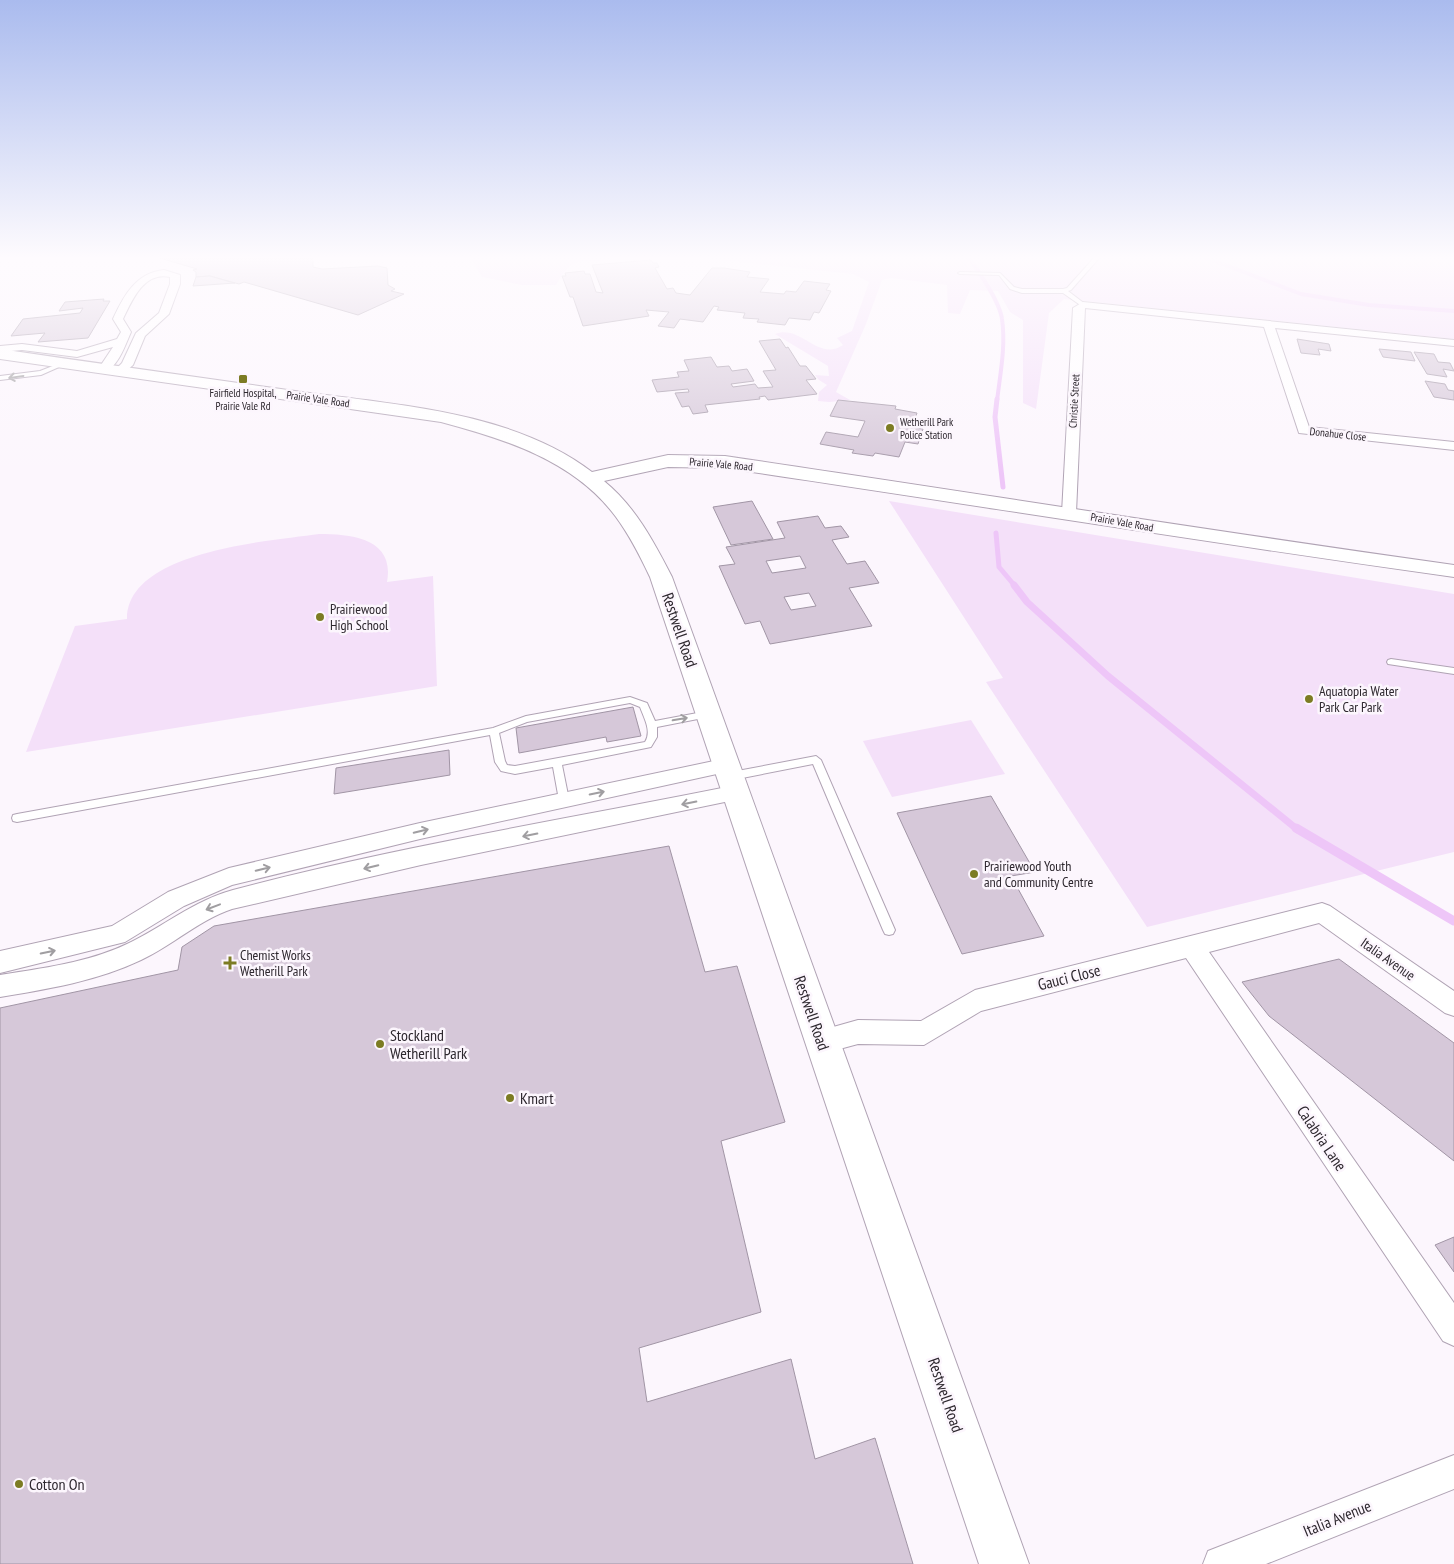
<svg xmlns="http://www.w3.org/2000/svg" width="1454" height="1564" font-family="'PT Sans Narrow',sans-serif">
<rect width="100%" height="100%" fill="#fcf6fd"/>
<!-- green -->
<g fill="#f4e0f9">
<path d="M471,258H611C582,268 576,249 556,285H522L482,277Z"/>
<path d="M702,258H1454V339L1064,299L1049,313L1036,409L1023,403V320L1010,312L998,291L970,290L960,314L948,313L947,285L891,278L882,280L866,324L836,392L850,400L829,402L818,401L819,392L827,385L819,380L815,375L829,376L828,366L775,334C801,324 818,362 843,345L837,338L852,331L869,282L853,274Z"/>
<path d="M889,501L1454,594V852L1147,927L986,682L1003,678Z"/>
<path d="M319,534C353,534 395,539 387,582L433,576L437,686L26,752L75,626L127,619C127,550 272,541 319,534Z"/>
<path d="M971,720L1005,774L892,797L863,741Z"/>
</g>
<g fill="none" stroke-linecap="round" stroke-linejoin="round">
<!-- stream-far3 -->
<g stroke="#eec6f8" stroke-width="4">
<path d="M969,258C979,271 1000,303 1002,319C1006,346 1000,375 997,401"/>
<path d="M1207,258L1301,294L1369,305L1454,311"/>
</g>
<!-- stream-far2 -->
<g stroke="#eec6f8" stroke-width="5">
<path d="M997,399L995,417L1003,487"/>
<path d="M996,533L999,567L1015,586"/>
</g>
<!-- stream-far1 -->
<path stroke="#eec6f8" stroke-width="7" d="M1014,585L1027,602L1108,676L1298,830"/>
<!-- stream -->
<path stroke="#eec6f8" stroke-width="9" d="M1296,828L1454,921"/>
</g>
<!-- building -->
<g fill="#d6c8d9" stroke="#a195a5" fill-rule="evenodd">
<path d="M160,258H313V267L322,269L378,266L387,268L388,285L395,289L391,291L404,294L358,315L244,282L239,284L210,276L196,277V272L193,270L197,269Z"/>
<path d="M651,260L653,263H657L659,267L655,268L667,289L673,288L676,293L690,295L712,268H724L750,272L747,277L769,279L760,292L784,294L786,291L796,292L804,281L830,284L826,290L831,291L819,313L814,312L810,320L789,318L785,325L757,322L759,319L743,318L745,313L717,310L719,307L714,306L703,322L680,319L674,328L658,326L669,312L646,310L649,316L583,326L573,297H570L562,276H566L565,273L584,271L585,274H590L596,292L603,293L592,265Z"/>
<path d="M210,276L234,283H235L193,286L196,277Z"/>
<path d="M104,299L103,301H110L88,338L38,342L45,333L11,336L23,319L80,313L83,308L59,311L65,302Z"/>
<path d="M780,339L786,348L788,347L800,366H806L816,379L806,380L817,394L768,400L765,396L759,397L760,399L705,405L708,412L693,414L689,406L682,407L675,393L689,392L688,389L657,392L652,380L679,377L677,372L689,371L684,360L711,357L717,367L729,366L732,371L747,369L754,381L731,384L733,387L755,384L758,388L773,387L763,371L776,370L759,341Z"/>
<path d="M1297,339L1329,344L1331,351L1318,349L1320,355L1301,353Z"/>
<path d="M1379,349L1411,352L1415,361L1383,357Z"/>
<path d="M1414,352L1434,354L1438,362L1450,363L1454,371L1443,369L1447,377L1427,374Z"/>
<path d="M1425,381L1445,384L1448,390L1454,391V400L1434,397Z"/>
<path d="M838,400L896,406L895,409L917,413L912,427L923,429L918,444L905,442L899,457L875,453L873,456L852,453L854,450L820,444L826,432L858,437L865,421L830,416Z"/>
<path d="M752,501L773,539L731,545L713,507Z"/>
<path d="M818,516L825,528L841,526L849,537L832,540L847,564L865,561L879,583L849,588L872,626L770,644L760,621L745,624L719,566L735,564L726,547L785,538L777,522ZM800,556L806,568L772,573L766,561ZM809,593L816,606L791,610L784,597Z"/>
<path d="M633,707L641,736L607,742L606,737L519,753L516,728Z"/>
<path d="M449,750L450,775L334,794L336,768Z"/>
<path d="M991,796L1035,872L1011,876L1044,936L962,954L897,813Z"/>
<path d="M669,846L705,972L737,966L785,1122L721,1141L761,1312L639,1348L647,1402L791,1359L815,1459L875,1438L913,1564H0V1008L178,970L182,947L214,926Z"/>
<path d="M1339,959L1454,1043V1161L1269,1016L1242,982Z"/>
<path d="M1454,1237V1272L1435,1245Z"/>
</g>
<g fill="none" stroke-linecap="round" stroke-linejoin="round">
<defs>
<g id="lane">
<path d="M1094,258H1099L1071,290L1068,291L1085,304L1083,307L1063,293H1022L1010,289L999,275L960,274L958,273L960,272L1000,273L1014,287L1022,289H1063L1067,288Z"/>
<path d="M63,362L68,363L41,375L0,380V376L40,371Z"/>
<path d="M1391,659L1454,668V674L1388,664L1387,662L1388,660Z"/>
<path d="M630,697L647,703L655,721L708,711L713,714L708,717L657,727V737L651,747L562,765L569,800L568,803H560L559,800L553,767L515,774L501,771L495,762L490,735L17,822L13,821L12,818L13,815L17,814L493,728L526,716ZM630,703L640,707C644,718 652,731 645,742L515,766L507,765L505,761L499,733L527,722Z"/>
<path d="M816,756L821,760L895,930L893,934L889,935L885,934L883,930L813,764L732,780L727,776L732,772Z"/>
</g>
<g id="street">
<path d="M164,270L180,275V284L169,314L145,336L133,365L125,372H117L115,370L122,363L136,333L159,313L170,284V277C144,271 132,300 123,319L131,332C126,343 118,368 105,371L99,368L113,347L77,357L22,350L0,352V346L22,344L77,351L117,339L121,332L113,319C124,295 136,273 164,270Z"/>
<path d="M1083,302L1454,340V346L1275,328L1309,427L1454,442V450L1299,433L1264,327L1085,308L1076,513L1074,516H1064L1062,513L1073,308Z"/>
<path d="M728,758L735,760L738,765L735,770L420,839L232,885L184,906L125,942L0,973V951L112,926L168,892L229,868L420,823Z"/>
<path d="M737,785L744,788L747,793L744,798L421,865L232,909C199,920 173,945 141,960C97,981 48,989 0,997V975C42,968 87,963 127,944C163,927 193,901 233,890C398,846 569,819 737,785Z"/>
<path d="M1322,903L1330,906L1454,991V1016L1445,1013L1319,923L1209,952L1454,1303V1346L1443,1341L1186,958L981,1011L924,1045L858,1044L821,1054L812,1051L808,1042L812,1033L858,1020L921,1021L975,990Z"/>
<path d="M1454,1455V1489L1266,1564H1203L1208,1551Z"/>
</g>
<path id="secondary" d="M0,349C94,363 188,376 281,389C382,404 509,408 592,472L668,455L725,456C968,492 1211,531 1454,565V577C1211,543 968,504 725,468L668,467L604,481C635,506 654,542 672,577L1029,1564H979L650,577C640,556 630,536 616,517C575,461 505,439 441,422L0,359Z"/>
</defs>
<!-- lane casing -->
<use href="#lane" stroke="#b0a3b4" stroke-width="2"/>
<!-- street casing -->
<use href="#street" stroke="#b0a3b4" stroke-width="2"/>
<!-- secondary casing -->
<use href="#secondary" stroke="#b0a3b4" stroke-width="2"/>
<!-- lane -->
<use href="#lane" fill="#fff" fill-rule="evenodd"/>
<!-- street -->
<use href="#street" fill="#fff" fill-rule="evenodd"/>
<!-- secondary -->
<use href="#secondary" fill="#fff" fill-rule="evenodd"/>
</g>
<!-- one-way arrows -->
<defs><path id="oneway-shaft" d="M-6 0H5M1.5-3L5.5 0L1.5 3" fill="none" stroke-width="1.6" stroke-linecap="round" stroke-linejoin="round" transform="scale(1.25)"/></defs>
<g stroke="#a09ea1">
<use href="#oneway-shaft" transform="translate(16 377) rotate(172)"/>
<use href="#oneway-shaft" transform="translate(680 719) rotate(-10)"/>
<use href="#oneway-shaft" transform="translate(597 793) rotate(-12)"/>
<use href="#oneway-shaft" transform="translate(689 803) rotate(169)"/>
<use href="#oneway-shaft" transform="translate(421 831) rotate(-13)"/>
<use href="#oneway-shaft" transform="translate(530 835) rotate(169)"/>
<use href="#oneway-shaft" transform="translate(371 867) rotate(167)"/>
<use href="#oneway-shaft" transform="translate(263 869) rotate(-14)"/>
<use href="#oneway-shaft" transform="translate(213 907) rotate(159)"/>
<use href="#oneway-shaft" transform="translate(48 952) rotate(-12)"/>
</g>
<!-- sky -->
<linearGradient id="sky" x2="0" y2="1"><stop stop-color="#abe"/><stop offset="0.54" stop-color="#fefbfe"/><stop offset="1" stop-color="#fefbfe" stop-opacity="0"/></linearGradient>
<rect width="1454" height="477" fill="url(#sky)"/>
<!-- markers -->
<g fill="#7c7c23" stroke="#fcf6fd" stroke-width="2">
<rect x="238" y="374" width="10" height="10" rx="2.5"/>
<circle cx="890" cy="428" r="5"/>
<circle cx="320" cy="617" r="5"/>
<circle cx="1309" cy="699" r="5"/>
<circle cx="974" cy="874" r="5"/>
<path d="M227.5 955.5h5v5h5v5h-5v5h-5v-5h-5v-5h5z"/>
<circle cx="380" cy="1044" r="5"/>
<circle cx="510" cy="1098" r="5"/>
<circle cx="19" cy="1484" r="5"/>
</g>
<g text-anchor="middle" dominant-baseline="central" stroke-width="5" stroke-linejoin="round" paint-order="stroke">
<!-- far-poi labels -->
<g font-size="11" fill="#2d272e" stroke="#fcf6fd">
<text x="243" y="393">Fairfield Hospital,<tspan x="243" dy="13">Prairie Vale Rd</tspan></text>
<text x="900" y="422" text-anchor="start">Wetherill Park<tspan x="900" dy="13">Police Station</tspan></text>
</g>
<!-- far-street labels -->
<g font-size="11" fill="#2d272e" stroke="#fcf6fd">
<text transform="translate(318 399) rotate(8)">Prairie Vale Road</text>
<text transform="translate(1074 401) rotate(-87)">Christie Street</text>
<text transform="translate(1338 434) rotate(6)">Donahue Close</text>
<text transform="translate(721 464) rotate(5)">Prairie Vale Road</text>
<text transform="translate(1122 522) rotate(10)">Prairie Vale Road</text>
</g>
<!-- poi labels -->
<g font-size="14" fill="#2d272e" stroke="#fcf6fd" text-anchor="start">
<text x="330" y="609">Prairiewood<tspan x="330" dy="16">High School</tspan></text>
<text x="1319" y="691">Aquatopia Water<tspan x="1319" dy="16">Park Car Park</tspan></text>
<text x="984" y="866">Prairiewood Youth<tspan x="984" dy="16">and Community Centre</tspan></text>
<text x="240" y="955">Chemist Works<tspan x="240" dy="16">Wetherill Park</tspan></text>
</g>
<!-- street labels -->
<g font-size="14" fill="#2d272e" stroke="#fcf6fd">
<text transform="translate(1388 959) rotate(35)">Italia Avenue</text>
</g>
<!-- near-street labels -->
<g font-size="16" fill="#2d272e" stroke="#fcf6fd">
<text transform="translate(680 630) rotate(71)">Restwell Road</text>
<text transform="translate(1069 977) rotate(-14)">Gauci Close</text>
<text transform="translate(812 1013) rotate(71)">Restwell Road</text>
<text transform="translate(1322 1138) rotate(56)">Calabria Lane</text>
<text transform="translate(946 1395) rotate(71)">Restwell Road</text>
<text transform="translate(1337 1518) rotate(-22)">Italia Avenue</text>
</g>
<!-- near-poi labels -->
<g font-size="16" fill="#2d272e" stroke="#fcf6fd" text-anchor="start">
<text x="390" y="1035">Stockland<tspan x="390" dy="18">Wetherill Park</tspan></text>
<text x="520" y="1098">Kmart</text>
<text x="29" y="1484">Cotton On</text>
</g>
</g>
</svg>
